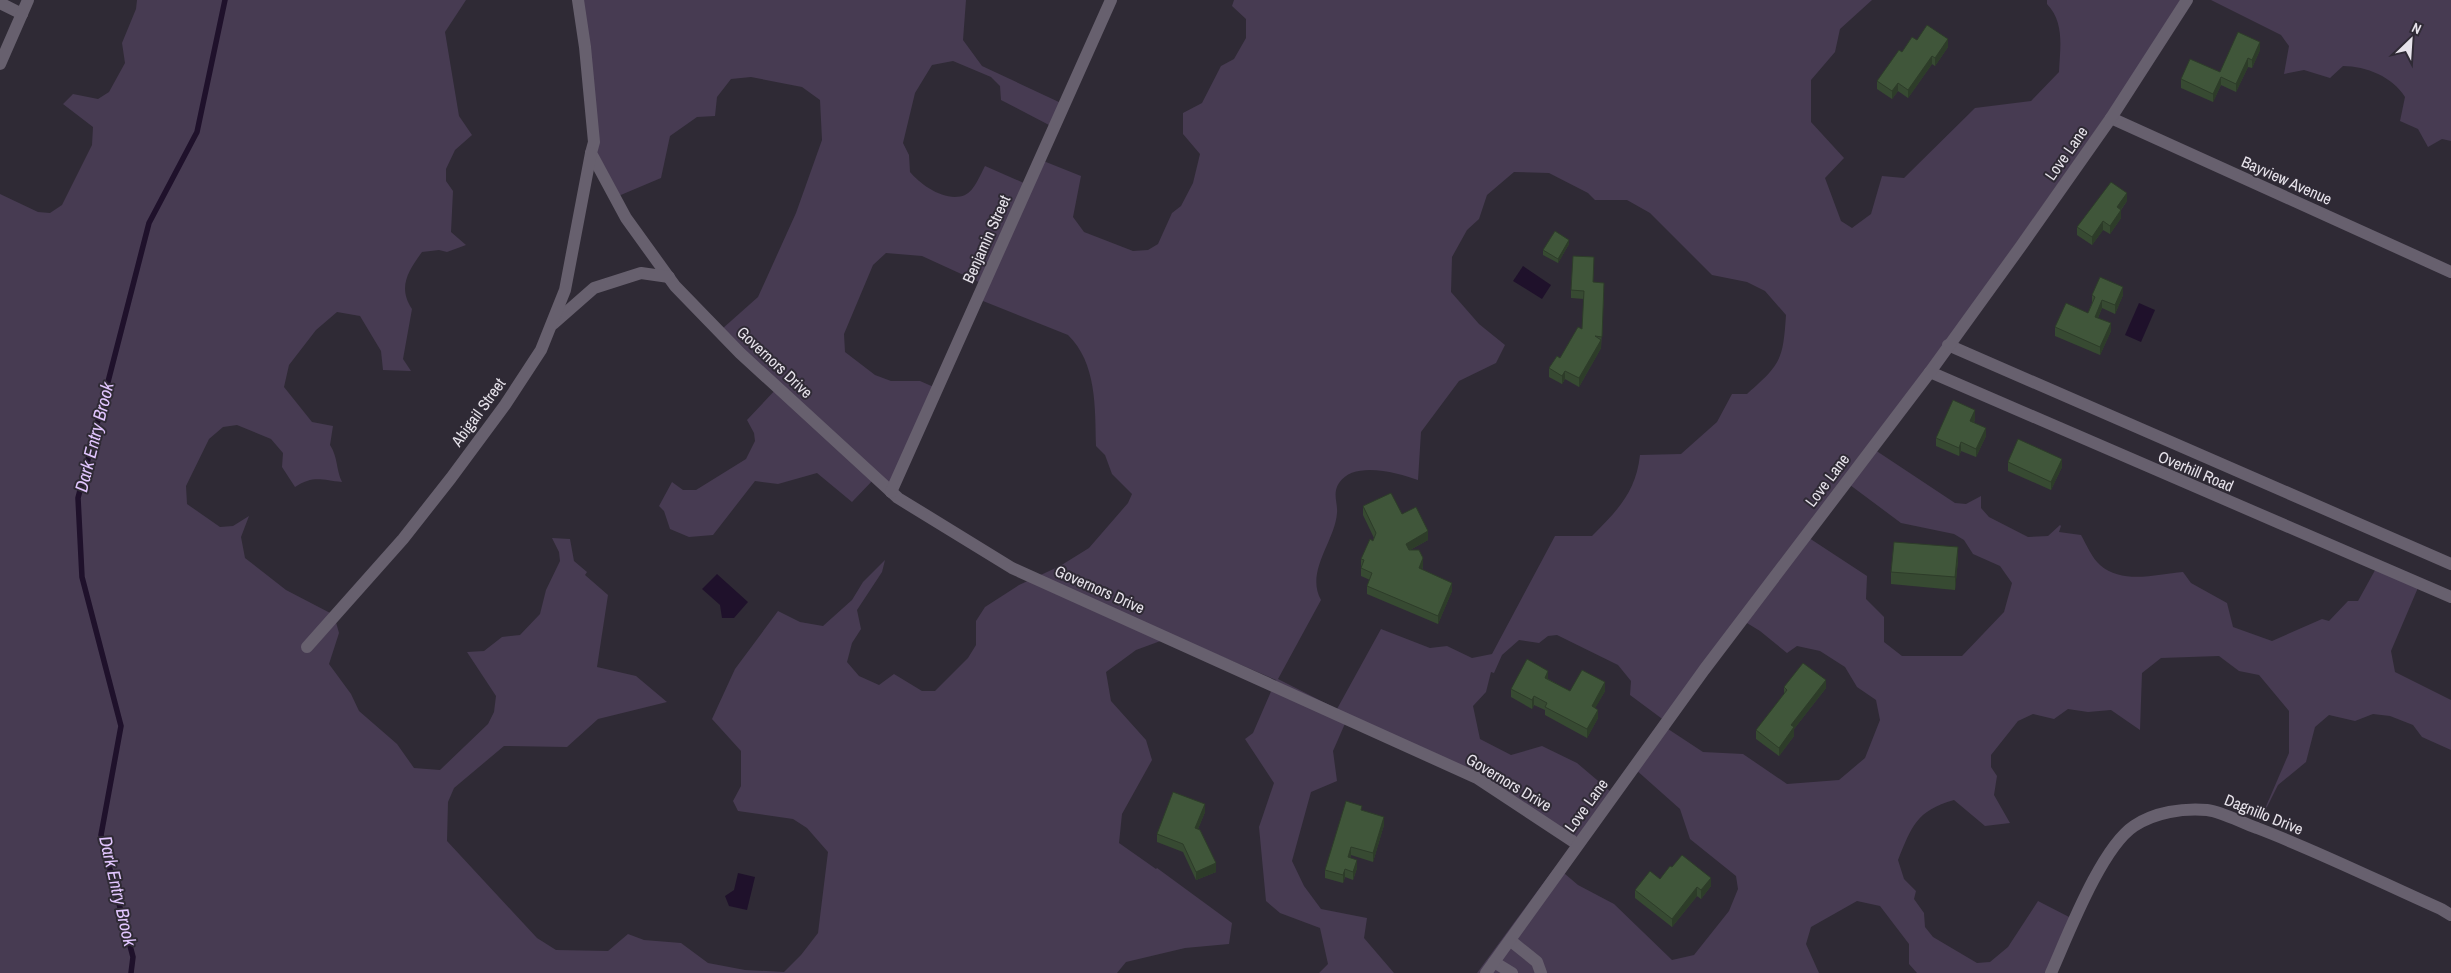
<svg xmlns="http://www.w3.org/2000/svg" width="2451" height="973" font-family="'Archivo Narrow',sans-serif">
<rect width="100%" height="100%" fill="#2f2a35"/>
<!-- green -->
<g fill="#473b52" fill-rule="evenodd">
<path d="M137,0H466L445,32L459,116L472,135L455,150L446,169V181L453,191L451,232L466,245L447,252L439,250L422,252C409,270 397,287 412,309L403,359L411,371L383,370L381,351L360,316L337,312L316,330L289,365L284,387L312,422L333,426L330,445C338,457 336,470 342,482C322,480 313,475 295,487L282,467L283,453L271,439L237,425L223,427L209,439L186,486L187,504L220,527L233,526L249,516L241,537L245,558L286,590L334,615L339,633L329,664L351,694L359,711L397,744L414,768L440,770L488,724L494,712L496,696L467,652L484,651L502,637L520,635L540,614L546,590L560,561L559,552L552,538L570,539L574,561L587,572L585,575L608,595L597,667L636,676L667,702L598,719L567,747L504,746L454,788L448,802L447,841L537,938L556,950L608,951L628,934L644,940L681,943L708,963L745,970L784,972L801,955L818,933L828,852L807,828L793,819L738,811L733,801L741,786V751L712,719L735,669L778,611L800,622L823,626L852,600L863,582L885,560L882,572L857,610L861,629L852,643L847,662L859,676L879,685L894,674L922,691H935L968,658L976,645V621L985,607L1019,585L1060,566L1089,548L1128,503L1132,494L1112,474L1105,455L1096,446C1095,408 1097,363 1068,335L978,299L981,283L922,256L886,253L873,265L844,334L845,352L875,375L891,381H920L936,388L891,486L874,479L852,502L817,473L778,484L755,481L713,535L689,537L670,529L664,511L659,506L672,482L683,490H696L746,459L755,441L754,433L747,420L778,387L722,329L758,297L796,213L822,140L820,100L802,87L751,77L731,79L717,97L715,116L697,117L670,136L661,178L616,197L593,156L579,0H966L963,40L982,66L1061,103L1049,125L1001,100L1000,86L991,77L953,61L932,65L915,93L903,143L909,155L910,172C921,185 946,203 965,195C975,190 980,175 985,166L1026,184L1041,160L1081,176L1073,217L1084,232L1133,251L1148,250L1158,244L1172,213L1181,206L1193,183L1200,154L1183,134V113L1202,103L1221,66L1234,59L1246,38V19L1232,6L1234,0H1872L1840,29L1835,52L1811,80V122L1844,158L1825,178L1841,221L1852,228L1871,214L1882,176L1904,178L1975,108L2031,101L2059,72C2060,48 2065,23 2047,4V0H2185L2152,50L1872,448L1955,503L1966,504L1981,496V508L1989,517L2028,537L2048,536L2060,525L2061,526L2059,532L2081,535C2086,544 2092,558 2100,565C2123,585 2157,574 2183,572L2191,583L2227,603L2233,627L2272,641L2322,619L2329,621L2348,601H2358L2379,563L2420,583L2391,651L2395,672L2451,700V750L2422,737L2413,725L2390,716L2373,714L2355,721L2329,715L2315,727L2306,762L2278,785L2258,825L2289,753V711L2259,675L2239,671L2219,656L2161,658L2142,673L2140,730L2111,710L2088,712L2068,709L2054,719L2033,714L2018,721L1991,755V767L1997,776L1994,795L2010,823L1985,826L1954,800C1916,811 1912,826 1898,860L1904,879L1916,891L1914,899L1924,913L1925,927L1933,937L1977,963L1990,962L2008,947L2038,901L2073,919L2049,973H1917L1909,964V944L1880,906L1857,901L1811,927L1806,944L1819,973H1477L1553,870L1558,868L1578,885L1614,904L1672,960L1694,955L1729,911L1738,889L1736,876L1690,839L1680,809L1635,769L1665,727L1703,752L1743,754L1787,784L1839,780L1865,758L1880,720L1876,700L1857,687L1845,667L1820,651L1797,646L1787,653L1760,631L1742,620L1665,721L1630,695L1631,681L1618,665L1557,635L1548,636L1539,643L1519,640L1502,655L1494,673L1491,672L1486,692L1473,706L1480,739L1511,755L1542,746L1577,763L1610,791L1578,836L1571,837L1475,773L1347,719L1333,751L1337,781L1311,792L1292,861L1304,886L1321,909L1367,918L1364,938L1394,973H1319L1328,964L1320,928L1280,913L1266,901L1259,827L1274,783L1245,739L1253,733L1276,680L1174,636L1136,650L1106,672L1111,701L1146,740L1152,760L1122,814L1119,843L1156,869L1157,868L1232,923L1229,944L1185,948L1126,962L1117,973H0V194L38,212L50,213L62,205L92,145L93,127L63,104L73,94L98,99L109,92L125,63L122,43L136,9ZM1514,172L1549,173L1588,193L1595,200H1627L1650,213L1712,275L1747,282L1765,291L1786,315C1783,360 1781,364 1747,394H1732L1717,422L1681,454L1640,455C1636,492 1617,511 1592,536H1555L1492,654L1472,658L1447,646L1430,648L1381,629L1337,709L1278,679L1321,600C1305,572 1335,541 1337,513C1338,503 1332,494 1339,483C1354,460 1398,473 1418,480L1421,432L1459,381L1496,363L1505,345L1479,324L1451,292L1452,257L1467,230L1479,219L1487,195ZM1846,482L1901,523L1954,534L1964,540L1973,554L2000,566L2012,583L2004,612L1962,656H1902L1884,642V617L1866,599L1867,576L1806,536Z"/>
<path d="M2211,0H2451V141L2442,139L2428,147L2418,129L2400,121L2405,97C2393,77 2366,66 2343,66L2330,78L2304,70L2284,74L2289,46L2281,35Z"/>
</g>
<!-- water -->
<g fill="#1f112b">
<path d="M1523,266L1551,285L1542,299L1513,281Z"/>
<path d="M2139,303L2155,310L2141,342L2125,335Z"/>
<path d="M717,574L748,602L734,618H722L720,605L702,589Z"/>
<path d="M738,873L755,877L747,910L729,906L725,896L734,890Z"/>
</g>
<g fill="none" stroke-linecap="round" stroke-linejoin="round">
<!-- stream -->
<path stroke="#1f112b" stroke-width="5.5" d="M131,973L133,957L101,835L121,726L82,577L78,498L149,223L197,132L225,0"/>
<!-- minor -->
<g stroke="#67606e" stroke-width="12">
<path d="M578,0L585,47L594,142L591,153L626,218L675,286L740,353L898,498L1012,568L1477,778L1577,844"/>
<path d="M0,3L22,14"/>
<path d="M0,64L28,0"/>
<path d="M2111,118L2451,272"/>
<path d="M553,324L594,288L641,273L669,277"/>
<path d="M1948,345L2451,564"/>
<path d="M1930,372L2451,597"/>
<path d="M891,492L1111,0"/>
<path d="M307,647L403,539L451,478L505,405L541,350L565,290L591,153"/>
<path d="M1511,941L1537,962L1541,973"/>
<path d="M1494,962L1512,973"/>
<path d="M2051,973C2068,935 2101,848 2134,826C2155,812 2183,808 2207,810C2223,812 2242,823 2257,828C2320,852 2380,882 2441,909L2451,915"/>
</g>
<!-- tertiary -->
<path stroke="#67606e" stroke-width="12" d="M1486,973L1704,670L1930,372L2021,246L2111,118L2187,0"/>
</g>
<!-- wall -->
<g fill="#374a32">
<path d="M1917,40L1948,47L1935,66L1932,64L1908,98L1898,91L1892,99L1877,89V81L1902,52Z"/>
<path d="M2260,50L2252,68L2248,67L2236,92L2221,85L2213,102L2181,88V79L2220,72Z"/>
<path d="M2127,201L2121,210V218L2110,234L2103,230L2092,245L2077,235V227Z"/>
<path d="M1569,244L1558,263L1543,255V250Z"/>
<path d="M1593,282L1604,291L1601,348L1579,387L1565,379L1562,384L1549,377V368L1560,358L1582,329L1584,299L1571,298V290Z"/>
<path d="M2092,295H2123L2115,314L2102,308L2098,318L2111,331L2100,355L2055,336V327L2088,313L2092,303Z"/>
<path d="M1975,419L1974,422L1986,436L1976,457L1961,451L1959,456L1936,446V438Z"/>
<path d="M2008,462L2062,467L2051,490L2008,471Z"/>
<path d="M1363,506L1402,514L1428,540L1410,550L1423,566L1422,570L1452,591L1438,624L1367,594V586L1370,580L1361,576V559L1374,538L1363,515Z"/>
<path d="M1958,560L1955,590L1891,584V572Z"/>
<path d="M1548,679L1570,691H1605L1595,708L1598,718L1587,738L1545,715V710L1534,705L1532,709L1511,697V689Z"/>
<path d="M1784,687L1826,688L1794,729V736L1779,756L1756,739V730L1784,695Z"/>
<path d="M1362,810L1384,825L1373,862L1351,855L1350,858L1357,868L1353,880L1345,877L1343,883L1325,878V870Z"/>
<path d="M1205,812L1198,829L1216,872L1196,880L1183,852L1157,842V834Z"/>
<path d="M1672,867L1711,886L1701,899L1697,896L1672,927L1635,898V890L1660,879Z"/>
</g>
<!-- shaded-wall -->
<g fill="#2d3c29">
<path d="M1948,39V47L1935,66V58Z"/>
<path d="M2260,42V50L2252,68V60Z"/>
<path d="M1932,56V64L1908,98V90Z"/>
<path d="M2248,58V67L2236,92V84Z"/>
<path d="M2221,77V85L2213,102V94Z"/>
<path d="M1898,83V91L1892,99V91Z"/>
<path d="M2127,193V201L2117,215V207Z"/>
<path d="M2121,210V218L2110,234V226Z"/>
<path d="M2103,221V230L2092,245V237Z"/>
<path d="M1569,240V244L1558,263V259Z"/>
<path d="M2123,287V295L2115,314V305Z"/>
<path d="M2102,300V308L2095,325V317Z"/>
<path d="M2111,323V331L2100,355V347Z"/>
<path d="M1601,340V348L1579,387V378Z"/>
<path d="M1565,371V379L1562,384V376Z"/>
<path d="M1975,410V419L1970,429V421Z"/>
<path d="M1986,428V436L1976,457V449Z"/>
<path d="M1961,442V451L1959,456V448Z"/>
<path d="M2062,459V467L2051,490V482Z"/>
<path d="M1428,531V540L1406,552V544Z"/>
<path d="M1958,547V560L1955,590V577Z"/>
<path d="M1423,558V566L1419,577V568Z"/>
<path d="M1452,583V591L1438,624V616Z"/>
<path d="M1548,671V680L1545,678Z"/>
<path d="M1826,680V688L1794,729V736L1779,756V748L1791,725Z"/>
<path d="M1605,682V691L1592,714V706Z"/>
<path d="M1534,696V705L1532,709V700Z"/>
<path d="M1598,710V718L1587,738V729Z"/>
<path d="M1205,804V812L1195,836V828Z"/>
<path d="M1384,817V825L1373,862V853Z"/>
<path d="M1351,847V855L1348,865V857Z"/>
<path d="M1357,860V868L1353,880V872Z"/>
<path d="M1216,863V872L1196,880V872Z"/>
<path d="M1345,869V877L1343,883V875Z"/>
<path d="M1711,878V886L1701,899V890Z"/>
<path d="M1697,887V896L1672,927V919Z"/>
</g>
<!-- building -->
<g fill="#40563a" stroke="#2d3c29">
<path d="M1927,25L1948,39L1935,58L1932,56L1908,90L1898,83L1892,91L1877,81L1899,50L1902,52L1912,37L1917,40Z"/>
<path d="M2238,32L2260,42L2252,60L2248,58L2236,84L2221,77L2213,94L2181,79L2190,59L2220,72Z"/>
<path d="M2111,182L2127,193L2117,207L2121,210L2110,226L2103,221L2092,237L2077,227Z"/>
<path d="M1555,231L1569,240L1558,259L1543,250Z"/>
<path d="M1573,256L1594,257L1593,282L1604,283L1602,337L1595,336L1601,340L1579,378L1565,371L1562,376L1549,368L1557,356L1560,358L1578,327L1582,329L1584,291L1571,290Z"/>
<path d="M2100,277L2123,287L2115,305L2102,300L2095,317L2111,323L2100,347L2055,327L2066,303L2088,313L2095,297L2092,295Z"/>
<path d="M1953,400L1975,410L1970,421L1986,428L1976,449L1961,442L1959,448L1936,438Z"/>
<path d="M2018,439L2062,459L2051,482L2008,462Z"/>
<path d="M1391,493L1402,514L1416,507L1428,531L1406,544L1409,550H1419L1423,558L1419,568L1452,583L1438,616L1367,586L1372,573L1361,568L1364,560L1361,559L1370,539L1373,541L1376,533L1363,506Z"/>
<path d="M1894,542L1958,547L1955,577L1891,572Z"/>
<path d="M1527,659L1548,671L1545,678L1570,691L1582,670L1605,682L1592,706L1598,710L1587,729L1545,707L1547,703L1534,696L1532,700L1511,689Z"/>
<path d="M1803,663L1826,680L1791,725L1794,727L1779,748L1756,730L1787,690L1784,687Z"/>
<path d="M1173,792L1205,804L1195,828L1200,830L1216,863L1196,872L1183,844L1157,834Z"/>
<path d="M1346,801L1362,806L1361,810L1384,817L1373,853L1351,847L1348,857L1357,860L1353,872L1345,869L1343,875L1325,870Z"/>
<path d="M1682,855L1711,878L1701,890L1697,887L1672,919L1635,890L1650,871L1660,879L1670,866L1672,867Z"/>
</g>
<g text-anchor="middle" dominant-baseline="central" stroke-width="4" stroke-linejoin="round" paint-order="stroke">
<!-- street labels -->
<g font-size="16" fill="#e7e3eb" stroke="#2f2a35">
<text transform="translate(2066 153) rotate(-55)">Love Lane</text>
<text transform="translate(2287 180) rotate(24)">Bayview Avenue</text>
<text transform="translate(986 239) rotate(-66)">Benjamin Street</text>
<text transform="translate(775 362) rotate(43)">Governors Drive</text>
<text transform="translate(478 412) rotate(-54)">Abigail Street</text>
<text transform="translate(2196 471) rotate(23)">Overhill Road</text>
<text transform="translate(1827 480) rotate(-53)">Love Lane</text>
<text transform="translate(1100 589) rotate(24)">Governors Drive</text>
<text transform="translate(1509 782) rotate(31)">Governors Drive</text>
<text transform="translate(1586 805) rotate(-54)">Love Lane</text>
<text transform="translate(2264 814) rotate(22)">Dagnillo Drive</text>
</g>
<!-- water labels -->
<g font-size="18" font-style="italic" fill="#e2c6ff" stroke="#2f2a35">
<text transform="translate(94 437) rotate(-76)">Dark Entry Brook</text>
<text transform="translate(118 891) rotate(77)">Dark Entry Brook</text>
</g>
</g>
<!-- north arrow -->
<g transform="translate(2411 40) rotate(25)" stroke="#2f2a35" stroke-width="4" paint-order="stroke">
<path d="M0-4L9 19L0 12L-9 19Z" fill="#e7e3eb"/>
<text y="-8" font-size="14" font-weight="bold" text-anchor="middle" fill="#e7e3eb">N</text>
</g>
</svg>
